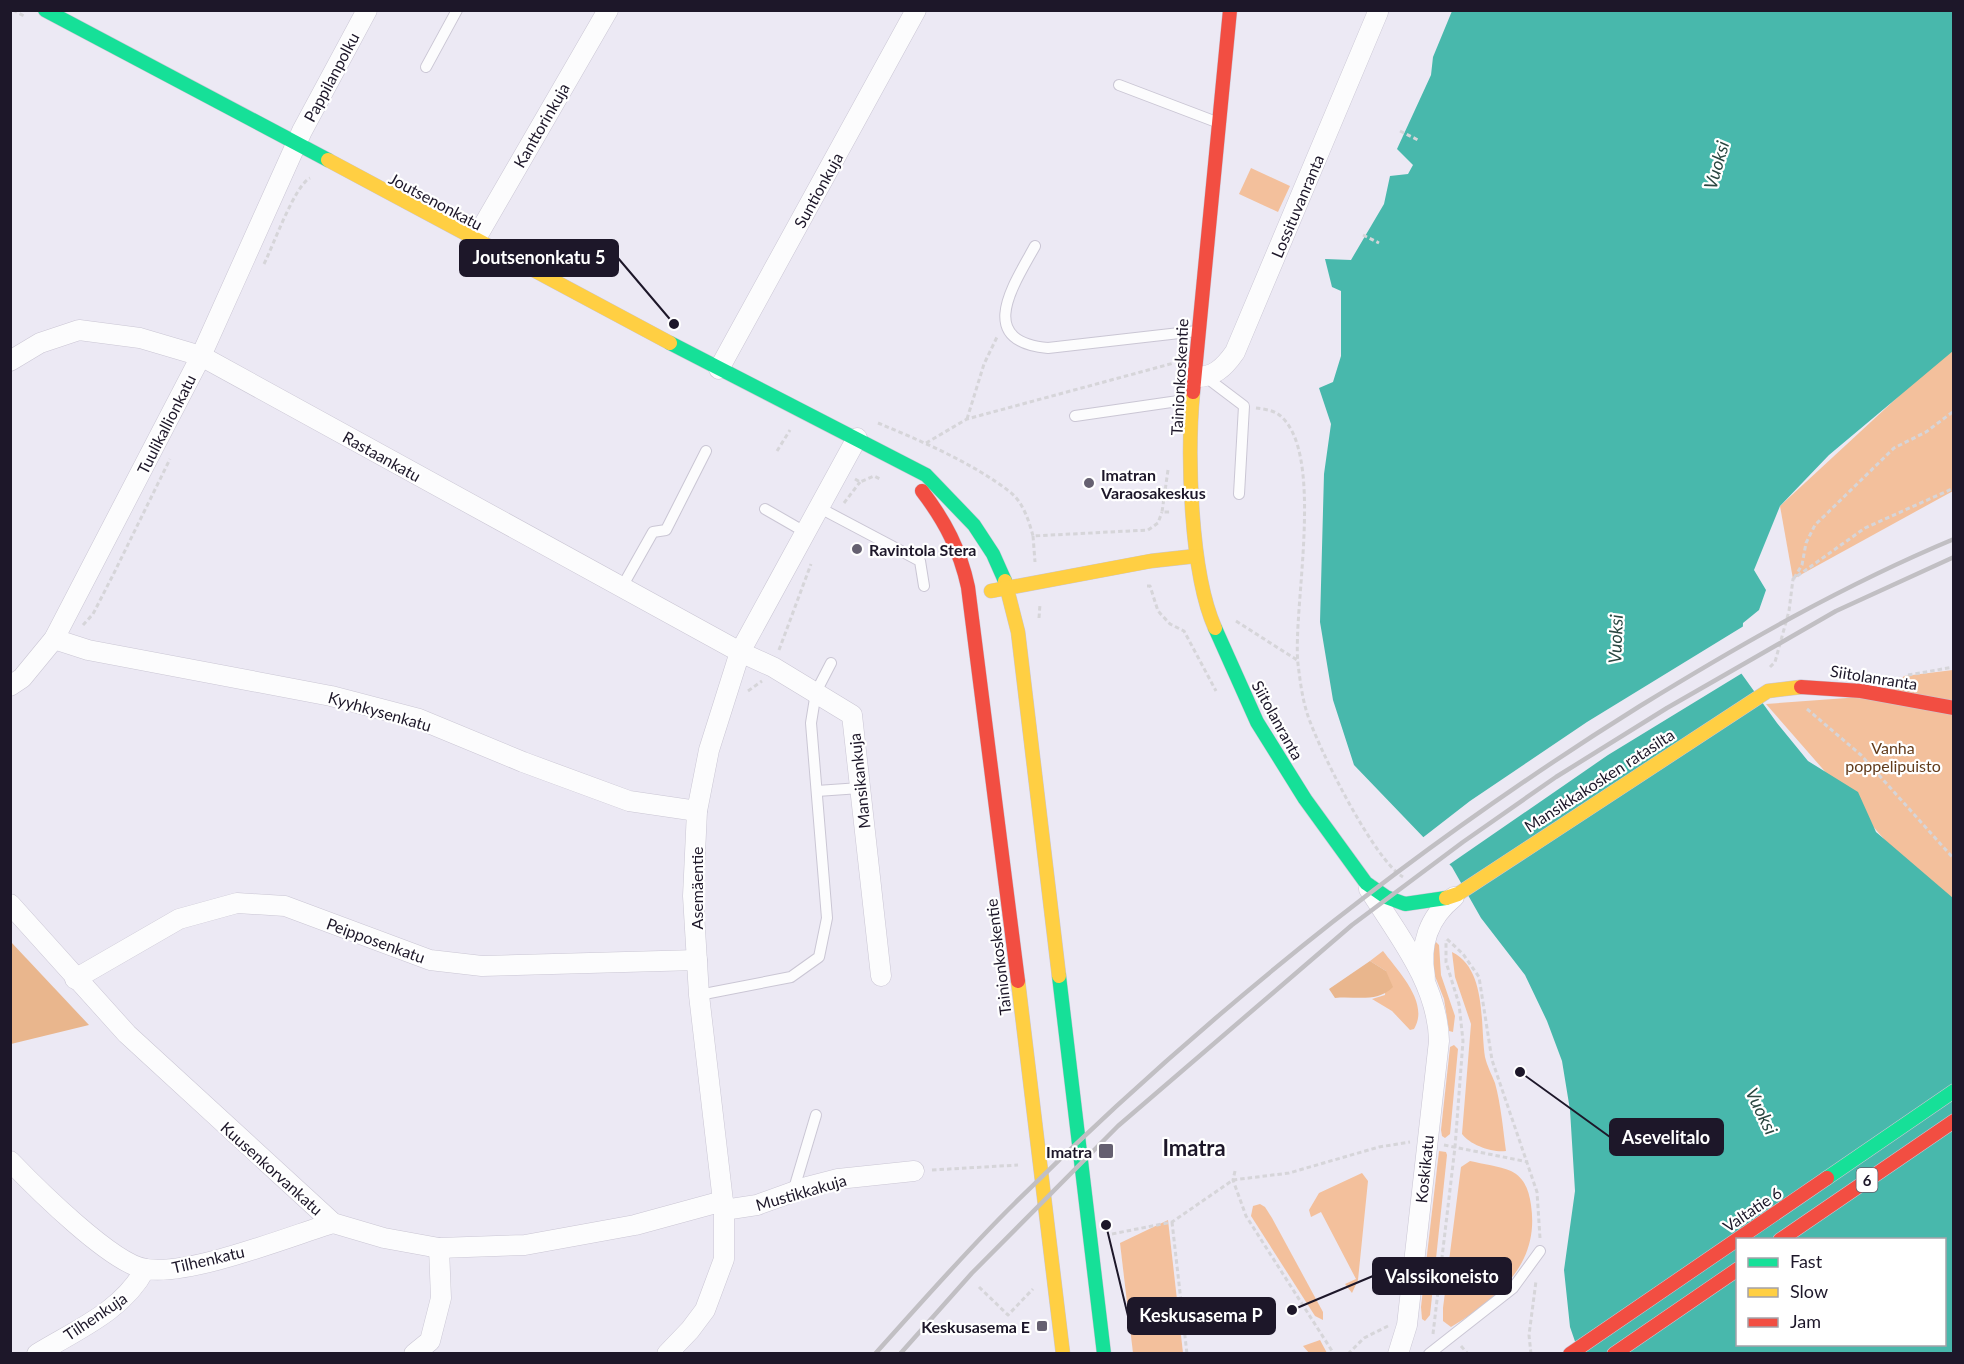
<svg xmlns="http://www.w3.org/2000/svg" width="1964" height="1364" font-family="Lato,sans-serif">
<rect width="100%" height="100%" fill="#ece9f4"/>
<!-- green -->
<g fill="#f3c09c">
<path d="M1251,168L1290,186L1278,212L1239,194Z"/>
<path d="M1953,346V491L1793,579L1780,506Z"/>
<path d="M1953,670V918L1766,704L1888,695L1904,676Z"/>
<path d="M1436,942L1439,945L1441,975L1455,1016L1453,1032L1449,1031L1444,999L1433,971L1434,945Z"/>
<path d="M1383,951C1398,971 1430,1003 1414,1029L1410,1030L1392,1011L1372,999L1385,995L1386,971L1370,961Z"/>
<path d="M1452,952C1487,969 1480,1025 1485,1057C1487,1066 1492,1075 1495,1083C1501,1105 1503,1129 1506,1151C1493,1153 1470,1145 1462,1134L1471,1024L1455,977Z"/>
<path d="M1454,1045L1458,1049L1450,1134L1445,1138L1442,1136L1441,1130L1450,1047Z"/>
<path d="M1439,1151L1446,1152L1447,1155L1430,1315L1425,1321L1422,1319L1421,1307Z"/>
<path d="M1470,1161C1483,1164 1499,1166 1511,1171C1525,1178 1529,1191 1531,1205C1540,1265 1497,1299 1451,1327L1443,1321V1308L1461,1167Z"/>
<path d="M1362,1173L1368,1181L1358,1280L1352,1293L1345,1284L1356,1279L1321,1212L1311,1217L1309,1210L1319,1193Z"/>
<path d="M1260,1204L1265,1207L1272,1218L1323,1312V1320L1315,1316L1251,1216L1253,1206Z"/>
<path d="M1168,1220L1183,1353H1133L1120,1243Z"/>
<path d="M1320,1340L1327,1353H1309L1303,1346Z"/>
</g>
<!-- forest -->
<g fill="#e9b68d">
<path d="M10,942H11L89,1025L11,1044Z"/>
<path d="M1370,961L1386,971L1393,987C1377,1003 1357,996 1335,998L1329,989Z"/>
</g>
<!-- water -->
<path fill="#48b8ac" fill-rule="evenodd" d="M1452,11H1953V351L1829,455L1780,506L1754,570L1766,590L1759,610L1743,623L1741,673L1777,723L1808,761L1858,792L1876,832L1953,898V1353H1579L1570,1327L1564,1270L1575,1191L1570,1110L1562,1061L1547,1021L1525,975L1481,918L1452,867L1354,765L1333,700L1320,622L1324,474L1331,424L1319,388L1333,382L1341,356V291L1332,287L1325,259L1351,260L1384,204L1390,176L1408,174L1413,165L1397,149L1431,75L1433,57ZM1738,1240H1944V1344H1738Z"/>
<!-- pier -->
<path fill="#ece9f4" d="M1747,624L1744,672L1608,755L1447,866L1421,839L1470,801L1587,722Z"/>
<g fill="none" stroke-linecap="round" stroke-linejoin="round">
<defs>
<g id="lane">
<path d="M426,67L457,10"/>
<path d="M1119,85L1219,123"/>
<path d="M1035,246C1013,286 975,341 1048,348L1197,331"/>
<path d="M1207,378L1244,406L1239,494"/>
<path d="M1075,416L1192,399"/>
<path d="M818,507L920,561L924,586"/>
<path d="M765,509L805,532"/>
<path d="M622,587L653,532L666,530L706,451"/>
<path d="M817,791L860,788"/>
<path d="M699,995L791,977L819,957L827,918L811,723L816,692L831,663"/>
<path d="M793,1192L816,1115"/>
<path d="M1429,1354L1513,1288L1540,1251"/>
</g>
<g id="street">
<path d="M475,240L608,10"/>
<path d="M10,361L40,343L79,330L140,338L201,356L740,652L773,667L852,715L881,976"/>
<path d="M719,369L916,10"/>
<path d="M1194,377C1213,378 1224,368 1235,352L1378,12"/>
<path d="M54,639L88,650L331,696L419,719L523,762L629,801L697,811"/>
<path d="M10,686L22,678L54,639L201,356L302,131L367,10"/>
<path d="M1369,889C1398,935 1438,984 1439,1041L1407,1325L1398,1354"/>
<path d="M10,904L127,1034L333,1223L384,1238L439,1248L525,1245L635,1225L723,1201"/>
<path d="M1425,977C1419,945 1429,917 1454,897"/>
<path d="M75,979L179,919L237,903L285,906L430,960L482,966L697,960"/>
<path d="M10,1161C35,1187 113,1265 146,1269C190,1276 288,1237 333,1223"/>
<path d="M724,1210L757,1205L807,1187L838,1179L914,1171"/>
<path d="M37,1354C76,1330 123,1311 145,1269"/>
<path d="M414,1354L430,1341L441,1298L439,1248"/>
<path d="M667,1354L690,1330L705,1310L724,1259V1210L699,995L693,896L697,811L709,750L740,652L857,438"/>
</g>
<g id="fast">
<path d="M45,10L328,160"/>
<path d="M670,343L926,475L974,525L993,554L1005,581"/>
<path d="M1215,628L1257,722L1305,799L1366,883L1386,897L1405,904L1446,898"/>
<path d="M1059,976L1104,1354"/>
<path d="M1827,1178L1954,1091"/>
</g>
<g id="slow">
<path d="M328,160L670,343"/>
<path d="M1193,392C1187,454 1190,572 1215,628"/>
<path d="M1005,581L1018,632L1059,976"/>
<path d="M991,591L1151,561L1196,556"/>
<path d="M1446,898L1458,894L1768,691L1801,687"/>
<path d="M1018,981L1063,1354"/>
</g>
<g id="jam">
<path d="M1193,392L1230,10"/>
<path d="M922,491C945,521 960,550 968,587L1018,981"/>
<path d="M1801,687L1861,691L1954,708"/>
<path d="M1780,1240L1954,1121"/>
<path d="M1570,1354L1827,1178"/>
<path d="M1614,1354L1738,1269"/>
</g>
</defs>
<!-- lane casing -->
<use href="#lane" stroke="#cac6d4" stroke-width="12"/>
<!-- street casing -->
<use href="#street" stroke="#cac6d4" stroke-width="21"/>
<!-- fast casing -->
<use href="#fast" stroke="#cac6d4" stroke-width="15"/>
<!-- slow casing -->
<use href="#slow" stroke="#cac6d4" stroke-width="15"/>
<!-- jam casing -->
<use href="#jam" stroke="#cac6d4" stroke-width="15"/>
<!-- path -->
<g stroke="#d6d5d9" stroke-width="3" stroke-dasharray="4.5 3" stroke-linecap="butt">
<path d="M13,10L24,16"/>
<path d="M1400,131L1418,140"/>
<path d="M1363,235L1379,243"/>
<path d="M264,264C273,246 295,185 310,178"/>
<path d="M1256,408C1263,409 1272,410 1278,414C1327,449 1292,609 1298,664C1300,680 1302,697 1307,713C1318,748 1374,860 1403,877"/>
<path d="M967,419L984,364L997,337"/>
<path d="M878,423C921,441 973,463 1010,492C1023,502 1029,521 1033,536L1148,530L1158,523L1162,512"/>
<path d="M926,443L967,419L1174,363"/>
<path d="M777,451L790,430"/>
<path d="M1168,470L1162,512H1171"/>
<path d="M855,479L860,482L874,476L882,480"/>
<path d="M844,503L860,482"/>
<path d="M1033,536L1035,562"/>
<path d="M1794,578L1802,565L1806,543L1815,525L1894,448L1926,432L1954,411"/>
<path d="M1147,586H1150L1158,611L1170,624L1184,631L1216,691"/>
<path d="M1039,618L1040,604"/>
<path d="M1236,621L1297,660"/>
<path d="M83,625L93,614L113,575L170,459"/>
<path d="M779,650L811,564"/>
<path d="M1770,667L1775,662L1789,611L1793,579L1865,528L1954,488"/>
<path d="M1908,675L1954,667"/>
<path d="M748,691L762,681"/>
<path d="M1807,709L1861,755L1954,859"/>
<path d="M1447,939L1463,954L1479,977L1492,1060L1537,1192L1540,1238"/>
<path d="M1444,1145L1528,1162"/>
<path d="M932,1170L1018,1165"/>
<path d="M1235,1171L1233,1180L1246,1216L1334,1354"/>
<path d="M1172,1222L1187,1354"/>
<path d="M1112,1234L1172,1222L1233,1180L1289,1173L1379,1147L1410,1142"/>
<path d="M979,1287L1008,1315L1033,1289"/>
<path d="M1433,1334L1455,1147L1463,1041L1459,1004L1446,962V940"/>
<path d="M1461,1346L1468,1354"/>
<path d="M1348,1354L1364,1338L1388,1326"/>
<path d="M1531,1354L1529,1335L1536,1281"/>
</g>
<!-- lane -->
<use href="#lane" stroke="#fcfcfd" stroke-width="10"/>
<!-- street -->
<use href="#street" stroke="#fcfcfd" stroke-width="20"/>
<!-- fast -->
<use href="#fast" stroke="#16e098" stroke-width="14"/>
<!-- slow -->
<use href="#slow" stroke="#ffcf43" stroke-width="14"/>
<!-- jam -->
<use href="#jam" stroke="#f24e42" stroke-width="14"/>
<!-- rail -->
<g stroke="#c1bfc3" stroke-width="4.5">
<path d="M875,1354C921,1303 966,1251 1015,1203C1204,1016 1414,847 1640,706C1741,644 1844,585 1954,539"/>
<path d="M900,1354L972,1273L1118,1126L1352,925L1463,842L1556,777L1667,708L1836,611L1954,557"/>
</g>
</g>
<!-- markers -->
<g fill="#656070" stroke="#fff" stroke-width="2">
<circle cx="1089" cy="483" r="6"/>
<circle cx="857" cy="549" r="6"/>
<rect x="1098" y="1143" width="16" height="16" rx="3"/>
<rect x="1036" y="1320" width="12" height="12" rx="3"/>
</g>
<g text-anchor="middle" dominant-baseline="central" stroke-width="4.5" stroke-linejoin="round" paint-order="stroke">
<!-- shield labels -->
<rect fill="#fff" stroke="#615d69" stroke-width="1.5" x="1856.5" y="1168" width="21" height="24" rx="4.5"/>
<g font-size="15" font-weight="bold" fill="#1d1729">
<text x="1867" y="1180">6</text>
</g>
<!-- street labels -->
<g font-size="16" fill="#1d1729" stroke="#fff">
<text transform="translate(331 77) rotate(-62)">Pappilanpolku</text>
<text transform="translate(541 125) rotate(-60)">Kanttorinkuja</text>
<text transform="translate(818 190) rotate(-61)">Suntionkuja</text>
<text transform="translate(436 201) rotate(28)">Joutsenonkatu</text>
<text transform="translate(1297 206) rotate(-67)">Lossituvanranta</text>
<text transform="translate(1179 377) rotate(-87)">Tainionkoskentie</text>
<text transform="translate(166 424) rotate(-63)">Tuulikallionkatu</text>
<text transform="translate(382 456) rotate(29)">Rastaankatu</text>
<text transform="translate(1874 677) rotate(9)">Siitolanranta</text>
<text transform="translate(380 711) rotate(16)">Kyyhkysenkatu</text>
<text transform="translate(1278 720) rotate(61)">Siitolanranta</text>
<text transform="translate(1599 780) rotate(-33)">Mansikkakosken ratasilta</text>
<text transform="translate(859 781) rotate(-96)">Mansikankuja</text>
<text transform="translate(696 888) rotate(-90)">Asemäentie</text>
<text transform="translate(376 940) rotate(20)">Peipposenkatu</text>
<text transform="translate(998 957) rotate(-97)">Tainionkoskentie</text>
<text transform="translate(272 1168) rotate(42)">Kuusenkorvankatu</text>
<text transform="translate(1424 1169) rotate(-84)">Koskikatu</text>
<text transform="translate(801 1192) rotate(-16)">Mustikkakuja</text>
<text transform="translate(1752 1209) rotate(-34)">Valtatie 6</text>
<text transform="translate(208 1259) rotate(-13)">Tilhenkatu</text>
<text transform="translate(95 1316) rotate(-34)">Tilhenkuja</text>
</g>
<!-- poi labels -->
<g font-size="16" font-weight="bold" fill="#1d1729" stroke="#fff" text-anchor="start">
<text x="1101" y="474">Imatran<tspan x="1101" dy="18">Varaosakeskus</tspan></text>
<text x="869" y="549">Ravintola Stera</text>
<text x="1092" y="1151" text-anchor="end">Imatra</text>
<text x="1030" y="1326" text-anchor="end">Keskusasema E</text>
</g>
<!-- park labels -->
<g font-size="16" fill="#623c1c" stroke="#fff">
<text x="1893" y="747">Vanha<tspan x="1893" dy="18">poppelipuisto</tspan></text>
</g>
<!-- water labels -->
<g font-size="18" font-style="italic" fill="#2b4741" stroke="#fff">
<text transform="translate(1716 165) rotate(-74)">Vuoksi</text>
<text transform="translate(1615 639) rotate(-88)">Vuoksi</text>
<text transform="translate(1762 1111) rotate(64)">Vuoksi</text>
</g>
<!-- district labels -->
<g font-size="22" font-weight="bold" fill="#1d1729" stroke="#fff">
<text x="1194" y="1147">Imatra</text>
</g>
</g>
<!-- callouts -->
<path fill="none" stroke="#1d1729" stroke-width="2" d="M674 324L618 258M1520 1072L1610 1137M1292 1310L1373 1276M1106 1225L1128 1316"/>
<g fill="#1d1729" stroke="#fff" stroke-width="2">
<circle cx="674" cy="324" r="6"/>
<circle cx="1520" cy="1072" r="6"/>
<circle cx="1292" cy="1310" r="6"/>
<circle cx="1106" cy="1225" r="6"/>
</g>
<g fill="#1d1729" stroke="#1d1729" stroke-width="2">
<rect x="460" y="240" width="158" height="36" rx="6"/>
<rect x="1610" y="1119" width="113" height="36" rx="6"/>
<rect x="1373" y="1258" width="138" height="36" rx="6"/>
<rect x="1128" y="1298" width="147" height="36" rx="6"/>
</g>
<g font-size="18" text-anchor="middle" font-weight="bold" fill="#fff">
<text x="539" y="264">Joutsenonkatu 5</text>
<text x="1666" y="1144">Asevelitalo</text>
<text x="1442" y="1283">Valssikoneisto</text>
<text x="1201" y="1322">Keskusasema P</text>
</g>
<!-- border -->
<rect width="1964" height="1364" fill="none" stroke="#1d1729" stroke-width="24"/>
<!-- legend -->
<rect x="1736" y="1238" width="210" height="108" fill="#ffffff" stroke="#a5a2a9" stroke-width="1.5"/>
<rect x="1748" y="1258" width="30" height="9" fill="#16e098" stroke="#a5a2a9" stroke-width="1.5"/>
<text x="1790" y="1268" font-size="18" fill="#1d1729">Fast</text>
<rect x="1748" y="1288" width="30" height="9" fill="#ffcf43" stroke="#a5a2a9" stroke-width="1.5"/>
<text x="1790" y="1298" font-size="18" fill="#1d1729">Slow</text>
<rect x="1748" y="1318" width="30" height="9" fill="#f24e42" stroke="#a5a2a9" stroke-width="1.5"/>
<text x="1790" y="1328" font-size="18" fill="#1d1729">Jam</text>
</svg>
